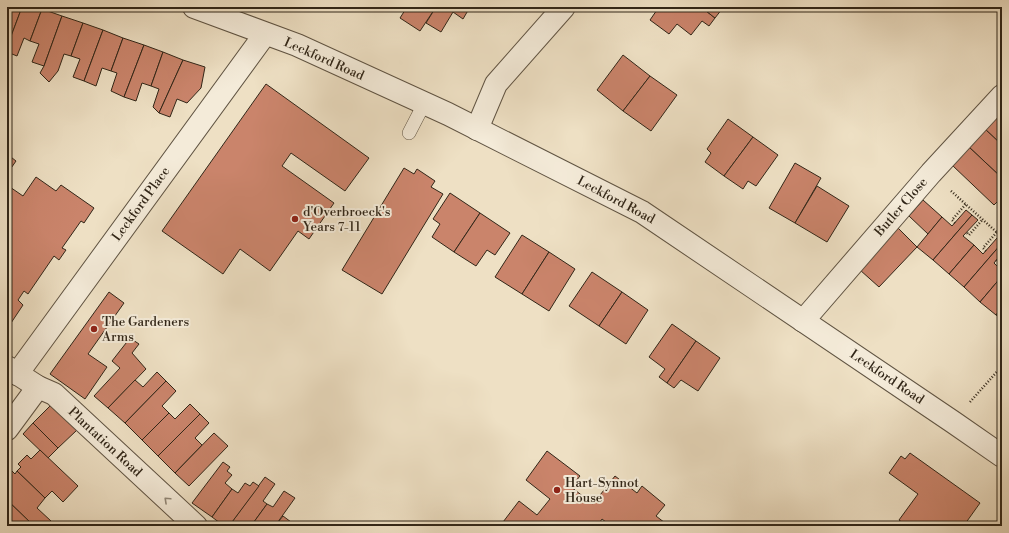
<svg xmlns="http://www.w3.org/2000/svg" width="1009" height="533" font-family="'Libre Bodoni',serif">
<rect width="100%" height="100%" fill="#eee0c4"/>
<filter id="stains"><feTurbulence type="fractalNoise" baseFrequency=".005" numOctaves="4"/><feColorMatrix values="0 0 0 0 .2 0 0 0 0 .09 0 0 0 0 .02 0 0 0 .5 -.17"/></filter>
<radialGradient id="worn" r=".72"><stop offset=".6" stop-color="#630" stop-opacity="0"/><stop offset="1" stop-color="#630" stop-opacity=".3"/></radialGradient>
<!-- building -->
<g fill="#ca846b" stroke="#312618">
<path d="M7,7H22L7,47Z"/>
<path d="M22,7L42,9L30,41L24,38L17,56L7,52V47Z"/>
<path d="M407,7H436L420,31L400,18Z"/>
<path d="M436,7H470L463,19L453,12L441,32L426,23Z"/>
<path d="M659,7H701L715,18L709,26L702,21L691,35L677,24L669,34L650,20Z"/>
<path d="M701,7H719L722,9L715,18Z"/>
<path d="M42,9L62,16L44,66L32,62L39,44L30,41Z"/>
<path d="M62,16L83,23L71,56L64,54L58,71L49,82L40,73L44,66Z"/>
<path d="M83,23L103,30L84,81L73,77L80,59L71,56Z"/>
<path d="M103,30L123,38L111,71L102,68L96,86L84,81Z"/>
<path d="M123,38L144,45L124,97L111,91L117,73L111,71Z"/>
<path d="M144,45L163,52L151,86L142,83L136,101L124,97Z"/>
<path d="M163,52L183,60L159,113L153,107L159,89L151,86Z"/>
<path d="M623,55L650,76L623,111L597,90Z"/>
<path d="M183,60L205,67L201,88L187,103L177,99L170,117L159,113Z"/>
<path d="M650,76L677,95L651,131L623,111Z"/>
<path d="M266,84L369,158L345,191L291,153L282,166L334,203L309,239L298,231L270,271L240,249L223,274L162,231Z"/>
<path d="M1002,111V145L985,129Z"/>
<path d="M728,119L753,137L724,176L705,162L711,153L707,149Z"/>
<path d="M985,129L1002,145V178L969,147Z"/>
<path d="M753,137L778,155L756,186L748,181L743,189L724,176Z"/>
<path d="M969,147L1002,178V197L994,205L952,165Z"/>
<path d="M7,154L16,161L7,174Z"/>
<path d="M795,163L821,178L795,223L769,208Z"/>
<path d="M404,168L414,174L417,169L435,181L431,187L443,194L382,294L342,270Z"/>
<path d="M36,177L56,191L61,185L94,208L84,223L81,221L62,248L66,250L59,260L54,256L28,294L24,291L18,300L23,305L7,329V185L23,196Z"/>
<path d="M817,186L849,206L827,242L795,223Z"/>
<path d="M450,193L480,213L454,252L432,237L440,224L433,219Z"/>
<path d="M923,200L942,217L928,234L909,216Z"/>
<path d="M966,210L972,215L933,260L917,247L942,217L952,226Z"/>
<path d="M480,213L510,233L495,255L487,250L476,266L454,252Z"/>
<path d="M972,215L978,220L963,236L974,245L949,274L933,260Z"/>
<path d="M898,228L917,247L879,287L860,270Z"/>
<path d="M522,235L549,252L522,294L495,277Z"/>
<path d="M997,238L1002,243L964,287L949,274L974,245L983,254Z"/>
<path d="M1002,243V253L994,263L1002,271V276L980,302L964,287Z"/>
<path d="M549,252L575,269L549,311L522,294Z"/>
<path d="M592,272L622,292L599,326L569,306Z"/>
<path d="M1002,276V307L996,315L980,302Z"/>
<path d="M109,292L124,303L88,354L107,367L85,399L50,374Z"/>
<path d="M622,292L648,310L626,344L599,326Z"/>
<path d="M1002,307V320L996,315Z"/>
<path d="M672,324L696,341L667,383L659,377L665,369L649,357Z"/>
<path d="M130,338L139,344L132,353L146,369L108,408L94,396L120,368L112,361Z"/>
<path d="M696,341L720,358L698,391L681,380L674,388L667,383Z"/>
<path d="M157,372L166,381L125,423L108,408L135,380L143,387Z"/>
<path d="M166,381L176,391L162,406L169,413L142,440L125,423Z"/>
<path d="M190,404L200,414L158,456L142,440L169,413L175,419Z"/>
<path d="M51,405L77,430L58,448L33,423Z"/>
<path d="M200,414L209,423L195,438L202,445L175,473L158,456Z"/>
<path d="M33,423L58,448L48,458L23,434Z"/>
<path d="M214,433L228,446L189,486L175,473Z"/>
<path d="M40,450L78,486L63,502L52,491L45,498L17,471L21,467L18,464L27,455L31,459Z"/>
<path d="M547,451L580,476L571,487L593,504L615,476L637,493L642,486L665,505L656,516L669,526H611L602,519L597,526H500L519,501L537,515L550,499L526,480Z"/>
<path d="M910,453L980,503L965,524L968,526H907L899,520L918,494L889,473L901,456L905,459Z"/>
<path d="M223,462L230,467L227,471L232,475L225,483L232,489L212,517L192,503Z"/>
<path d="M11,470L15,474L17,471L45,498L37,508L51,521L47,526H34L7,500V475Z"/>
<path d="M265,477L275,484L263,501L267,504L251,526H229Z"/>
<path d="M253,482L259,486L229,526H224L212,517L232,489L238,493L245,483L250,486Z"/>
<path d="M284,491L295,498L275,526H251L267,504L273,507Z"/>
<path d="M7,500L34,526H7Z"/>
<path d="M283,516L291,522L288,526H275Z"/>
</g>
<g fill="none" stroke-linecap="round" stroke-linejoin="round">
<defs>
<path id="service" d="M409,133L424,104"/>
<g id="minor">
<path d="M194,7L297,45L448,114L642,212L953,422L1002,456"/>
<path d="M477,129L496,84L564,7"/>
<path d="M803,321L931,173L1002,96"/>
<path d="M7,367L38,387L54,394L196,526"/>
<path d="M17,374L265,34"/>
<path d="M7,429L38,387"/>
</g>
</defs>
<!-- service casing -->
<use href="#service" stroke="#605443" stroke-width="14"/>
<!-- minor casing -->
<use href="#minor" stroke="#605443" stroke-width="24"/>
<!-- path -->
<g stroke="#312618" stroke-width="2.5" stroke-dasharray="1 2" stroke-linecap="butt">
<path d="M951,191L1002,237"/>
<path d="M955,223L952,220L966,204"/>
<path d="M967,233L969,235L983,219"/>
<path d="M986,251L983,248L997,232"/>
<path d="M996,260L999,262L1002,258"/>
<path d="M970,402L1002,366"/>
</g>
<!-- service -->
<use href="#service" stroke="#f4ebd9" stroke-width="13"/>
<!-- minor -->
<use href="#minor" stroke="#f4ebd9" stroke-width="22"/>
</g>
<!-- one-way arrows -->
<defs><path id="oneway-chevron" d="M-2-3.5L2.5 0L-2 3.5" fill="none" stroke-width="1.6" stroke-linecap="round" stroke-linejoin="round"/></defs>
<use stroke="#928878" href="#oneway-chevron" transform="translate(167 500) rotate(-137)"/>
<!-- markers -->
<g fill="#8f2418" stroke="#f4ebd9" stroke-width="1.5">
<circle cx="295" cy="219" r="4"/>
<circle cx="94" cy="329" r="4"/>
<circle cx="557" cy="490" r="4"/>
</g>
<g text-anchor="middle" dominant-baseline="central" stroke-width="4" stroke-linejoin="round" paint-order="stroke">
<!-- street labels -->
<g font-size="13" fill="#312618" stroke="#f4ebd9">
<text transform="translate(324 59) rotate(24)">Leckford Road</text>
<text transform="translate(616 200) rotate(28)">Leckford Road</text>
<text transform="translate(141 204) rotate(-54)">Leckford Place</text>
<text transform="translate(901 207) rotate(-49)">Butler Close</text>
<text transform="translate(887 377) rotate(34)">Leckford Road</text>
<text transform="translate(105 442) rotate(43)">Plantation Road</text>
</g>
<!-- poi labels -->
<g font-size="13" fill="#312618" stroke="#f4ebd9" text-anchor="start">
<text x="303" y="212">d'Overbroeck's<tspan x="303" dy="15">Years 7-11</tspan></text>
<text x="102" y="322">The Gardeners<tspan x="102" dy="15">Arms</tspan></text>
<text x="565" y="483">Hart-Synnot<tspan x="565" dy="15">House</tspan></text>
</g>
</g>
<!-- margin -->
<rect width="1009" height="533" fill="none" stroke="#eee0c4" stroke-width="24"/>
<rect x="8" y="8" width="993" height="517" fill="none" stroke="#312618" stroke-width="2"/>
<rect x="12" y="12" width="985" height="509" fill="none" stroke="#312618"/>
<rect width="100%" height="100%" filter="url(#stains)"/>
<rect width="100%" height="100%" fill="url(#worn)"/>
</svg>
